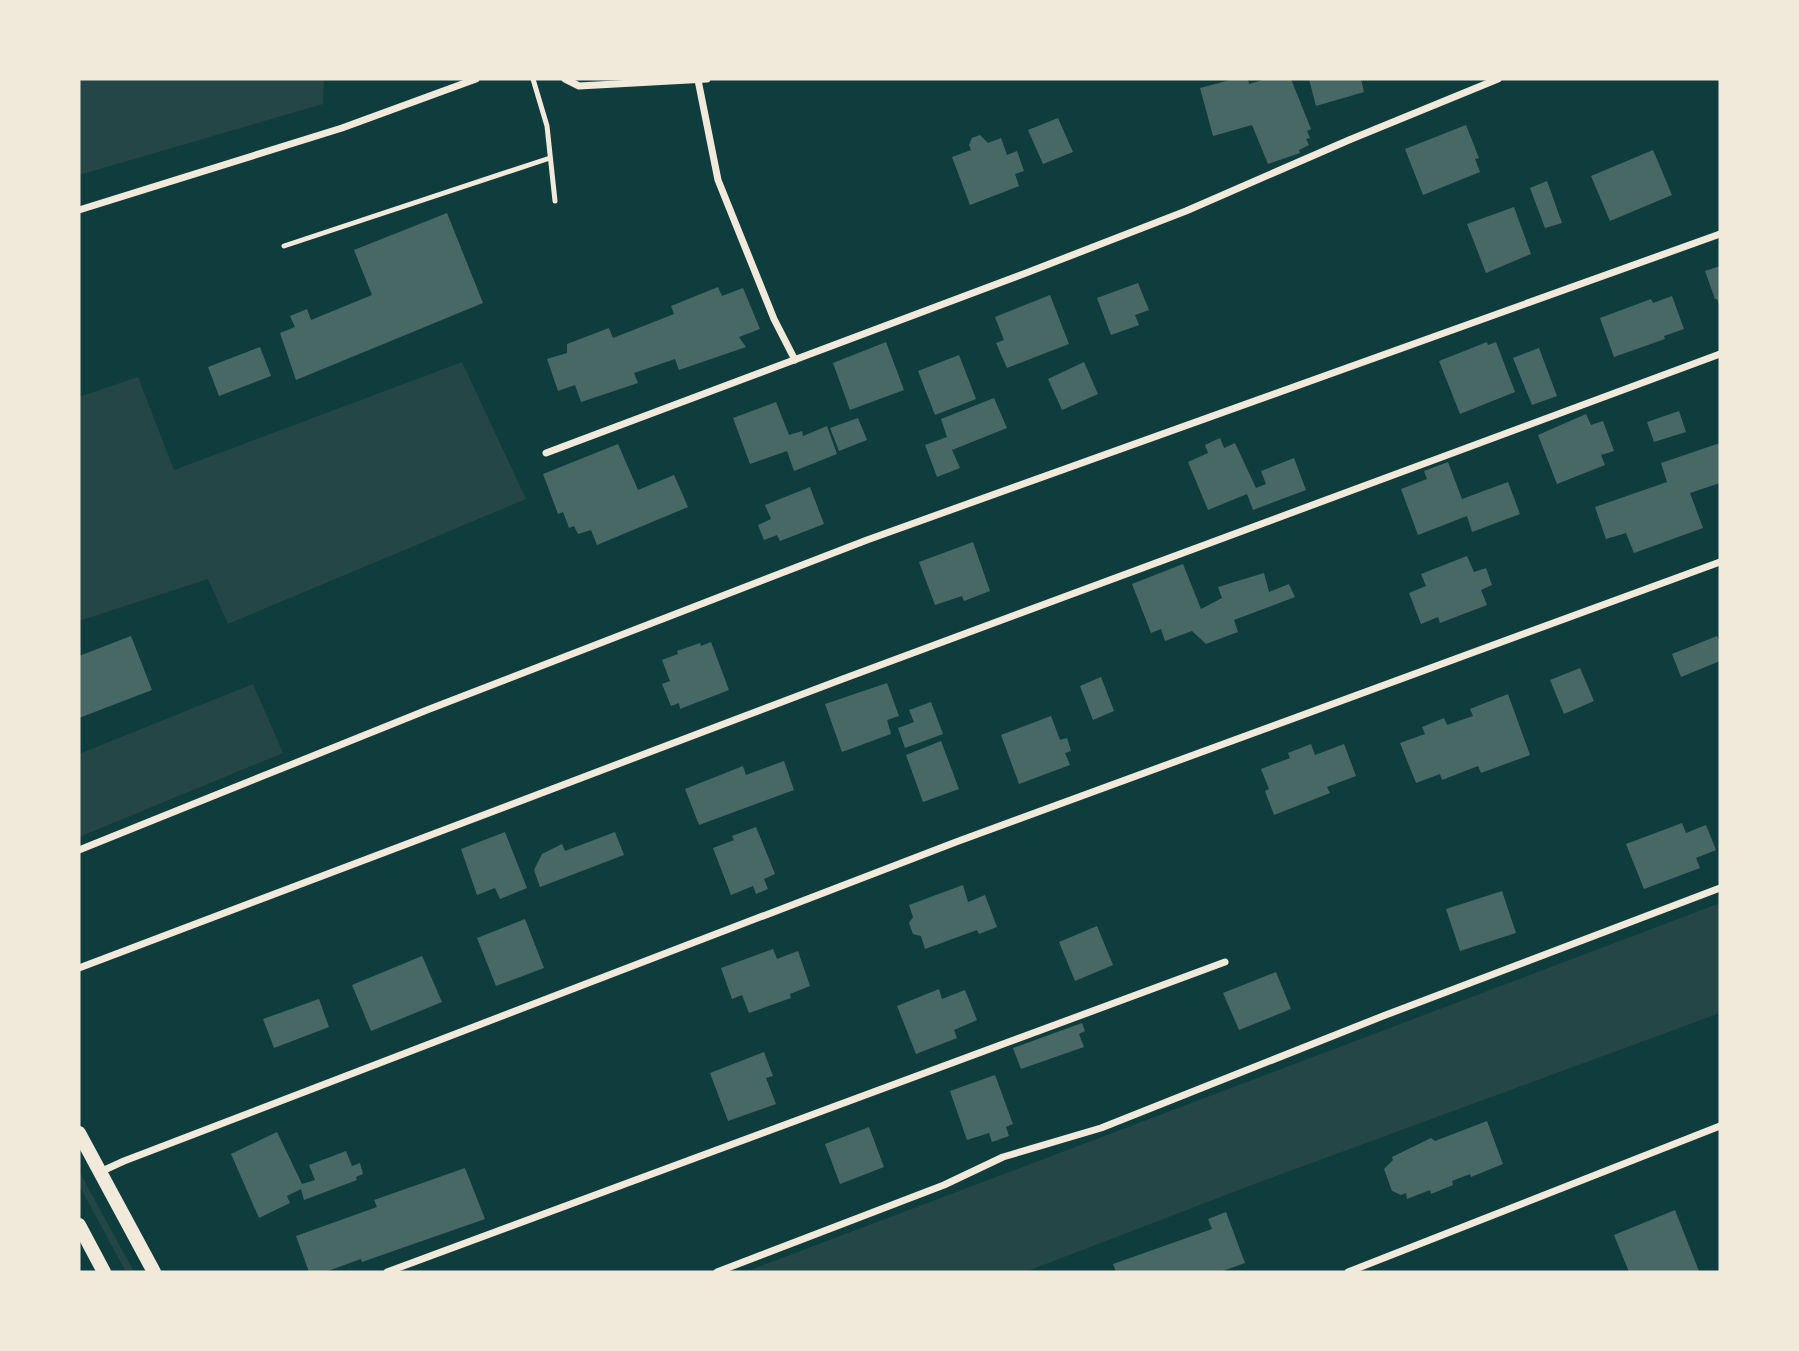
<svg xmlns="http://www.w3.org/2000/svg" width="1799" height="1351" font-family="Lato,sans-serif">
<rect width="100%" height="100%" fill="#0f3d3e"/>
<!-- green -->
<g fill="#244646">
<path d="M79,79H324L323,104L79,175Z"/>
<path d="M462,362L526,499L228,624L208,579L79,621V397L138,377L174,470Z"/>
<path d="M253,684L283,753L79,837V754Z"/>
<path d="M1720,903V1013L1257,1183L1025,1272H745Z"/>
<path d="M79,1171L134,1272H126L79,1185Z"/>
</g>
<!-- building -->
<g fill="#486865">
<path d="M1234,79H1248L1249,84L1266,79H1291L1311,129L1307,131L1310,138L1306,139L1309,145L1299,150L1300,153L1268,164L1252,125L1213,136L1200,88Z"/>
<path d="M1309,79H1361L1364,92L1316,106Z"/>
<path d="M1058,118L1073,152L1043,164L1028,130Z"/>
<path d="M1466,125L1479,158L1475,159L1480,172L1423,195L1405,149Z"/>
<path d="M980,135L988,143L1001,138L1007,155L1017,151L1024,171L1015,174L1019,186L970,205L952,157L971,150L969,145L972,138Z"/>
<path d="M1653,150L1672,195L1610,221L1591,176Z"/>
<path d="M1547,181L1562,223L1545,228L1530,188Z"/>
<path d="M1514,207L1531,254L1486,273L1467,224Z"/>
<path d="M447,213L483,303L296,380L280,333L295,327L290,316L307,309L311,320L372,295L354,250Z"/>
<path d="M1720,266V307L1717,299H1715L1705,271Z"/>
<path d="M1138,283L1149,310L1135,315L1139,325L1111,335L1097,298Z"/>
<path d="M718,287L722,296L743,288L760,329L739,337L746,347L679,370L675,359L634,373L638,383L581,402L575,385L558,391L547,359L567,353V344L609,328L613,338L674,314L671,306Z"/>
<path d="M1050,295L1069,344L1007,368L996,343L1004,340L995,317Z"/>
<path d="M1672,296L1684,329L1664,336L1665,339L1614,357L1600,318L1651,299L1653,303Z"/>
<path d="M886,342L904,390L850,410L833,363Z"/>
<path d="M1487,342L1488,345L1496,342L1515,392L1460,414L1439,361Z"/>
<path d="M260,347L271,376L219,396L208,367Z"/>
<path d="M1539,348L1557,396L1532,405L1513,358Z"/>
<path d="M959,355L976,399L935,415L918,371Z"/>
<path d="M1084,362L1098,394L1062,410L1048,379Z"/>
<path d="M994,398L1007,428L952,450L960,468L937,477L925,445L947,437L941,419Z"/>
<path d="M776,402L789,435L802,431L803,436L827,426L837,454L794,471L787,451L750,464L733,418Z"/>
<path d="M1679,411L1686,432L1654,442L1647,422Z"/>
<path d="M1586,414L1591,425L1603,421L1614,451L1601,455L1605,465L1557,484L1538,435Z"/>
<path d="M858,418L867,440L839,451L830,428Z"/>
<path d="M1220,438L1224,448L1235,443L1256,488L1266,484L1261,471L1294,458L1306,490L1253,510L1247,494L1208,510L1188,462L1208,453L1205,445Z"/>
<path d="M1720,443V483L1690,493L1703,528L1634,553L1626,533L1606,539L1595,507L1667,482L1661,463Z"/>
<path d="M618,444L638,490L674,475L688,507L597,545L591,530L578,534L574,526L569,528L563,512L558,514L543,474Z"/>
<path d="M1448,462L1462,499L1508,482L1520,514L1472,532L1467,516L1418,535L1401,489L1427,479L1424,471Z"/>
<path d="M810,487L824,524L780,541L777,535L764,540L758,525L771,519L765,505Z"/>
<path d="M973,542L990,591L964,601L962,596L935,605L919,562Z"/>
<path d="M1467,556L1474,572L1486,568L1492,585L1481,590L1487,605L1440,623L1438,617L1421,624L1409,593L1426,586L1421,574Z"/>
<path d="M1183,564L1201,609L1222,598L1218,587L1264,573L1269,592L1289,584L1295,597L1234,620L1238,632L1206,644L1192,631L1165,641L1161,629L1151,633L1132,584Z"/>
<path d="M131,636L152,690L79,718V656Z"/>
<path d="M1717,636L1720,642V661L1681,677L1672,654Z"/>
<path d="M711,642L729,690L680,709L679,703L671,706L662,684L670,681L662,660L678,654L677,651L700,643L701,646Z"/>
<path d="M1580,668L1594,701L1564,714L1550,680Z"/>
<path d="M1101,677L1114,711L1093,720L1080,686Z"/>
<path d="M887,683L899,716L887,720L891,734L842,752L825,704Z"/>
<path d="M1508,694L1530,755L1481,773L1478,766L1442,780L1440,774L1416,783L1400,743L1425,734L1422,727L1444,718L1447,725L1473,716L1470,709Z"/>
<path d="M931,702L943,734L905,748L898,728L914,722L909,710Z"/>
<path d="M1051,716L1060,740L1067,738L1071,751L1065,753L1070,765L1019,784L1001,735Z"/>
<path d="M941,741L959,789L923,802L906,755Z"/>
<path d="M1311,744L1315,755L1344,744L1356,776L1327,787L1330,793L1274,815L1265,791L1269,789L1261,769L1290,758L1288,753Z"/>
<path d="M784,761L794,790L699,825L685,789L743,766L746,775Z"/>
<path d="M1682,823L1686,833L1706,825L1716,850L1696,858L1700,868L1644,889L1626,844Z"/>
<path d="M756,827L775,874L764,879L768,889L756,894L753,886L731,895L713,848L734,840L732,836Z"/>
<path d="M505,832L527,888L500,899L495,888L477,895L461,849Z"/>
<path d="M615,832L624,855L540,887L534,870L542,854L562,844L565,851Z"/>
<path d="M963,885L968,902L985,895L997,927L979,934L977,930L925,949L921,936L913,934L909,923L913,917L909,905Z"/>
<path d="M1502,891L1516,933L1460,951L1446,909Z"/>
<path d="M525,919L544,968L496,986L477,938Z"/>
<path d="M1097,926L1113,965L1075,981L1059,942Z"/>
<path d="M773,949L777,959L798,951L810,986L790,994L791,998L749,1013L742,995L732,999L721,968Z"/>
<path d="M422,956L442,1002L371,1031L352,985Z"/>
<path d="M1276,972L1291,1009L1239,1030L1223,993Z"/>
<path d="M939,989L942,999L965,990L977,1020L954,1030L957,1038L916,1054L897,1006Z"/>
<path d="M319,999L329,1027L274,1048L263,1019Z"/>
<path d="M1082,1023L1085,1031L1079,1034L1084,1047L1021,1069L1013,1048Z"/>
<path d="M764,1052L773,1076L766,1078L776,1104L728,1121L710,1073Z"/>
<path d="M995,1075L1013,1124L1006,1127L1009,1136L992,1142L989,1133L967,1140L950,1091Z"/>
<path d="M1487,1121L1503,1164L1471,1177L1470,1174L1452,1181L1453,1185L1431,1194L1430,1190L1407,1199L1406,1193L1401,1195L1392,1191L1384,1169L1393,1160L1392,1157L1431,1138L1435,1141Z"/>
<path d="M869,1127L884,1167L840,1184L825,1144Z"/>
<path d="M277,1132L302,1184L315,1180L309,1165L346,1151L352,1166L360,1163L363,1174L356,1177L357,1180L304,1200L301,1189L287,1196L290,1203L259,1218L231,1154Z"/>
<path d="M465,1168L485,1219L362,1262L361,1259L325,1272H309L296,1236L377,1207L374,1200Z"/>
<path d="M1675,1210L1699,1271L1629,1272L1614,1235Z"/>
<path d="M1226,1212L1245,1263L1220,1272H1116L1113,1264L1212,1229L1208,1219Z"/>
</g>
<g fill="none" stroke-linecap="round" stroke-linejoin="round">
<!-- service -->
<g stroke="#f1e9da" stroke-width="5">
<path d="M533,79L547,126L555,201"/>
<path d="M284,246L550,158"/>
</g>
<!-- minor -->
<g stroke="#f1e9da" stroke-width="7">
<path d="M565,79L579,86L707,79"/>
<path d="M698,80L718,180L774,319L795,360"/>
<path d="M79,210L342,128L476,79"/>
<path d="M546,453L1026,273L1186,211L1349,140L1498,79"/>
<path d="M79,850L427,710L867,540L1720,234"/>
<path d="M79,968L840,680L1720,354"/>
<path d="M100,1172L124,1161L956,842L1720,562"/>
<path d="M387,1272L1225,962"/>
<path d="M717,1272L944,1185L1003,1157L1101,1128L1383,1016L1720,888"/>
<path d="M1348,1272L1720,1126"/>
</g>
<!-- secondary -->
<g stroke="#f1e9da" stroke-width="14">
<path d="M79,1133L154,1272"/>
<path d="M79,1225L104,1272"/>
</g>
</g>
<!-- border -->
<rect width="1799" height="1351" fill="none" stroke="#f1e9da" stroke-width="161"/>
</svg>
